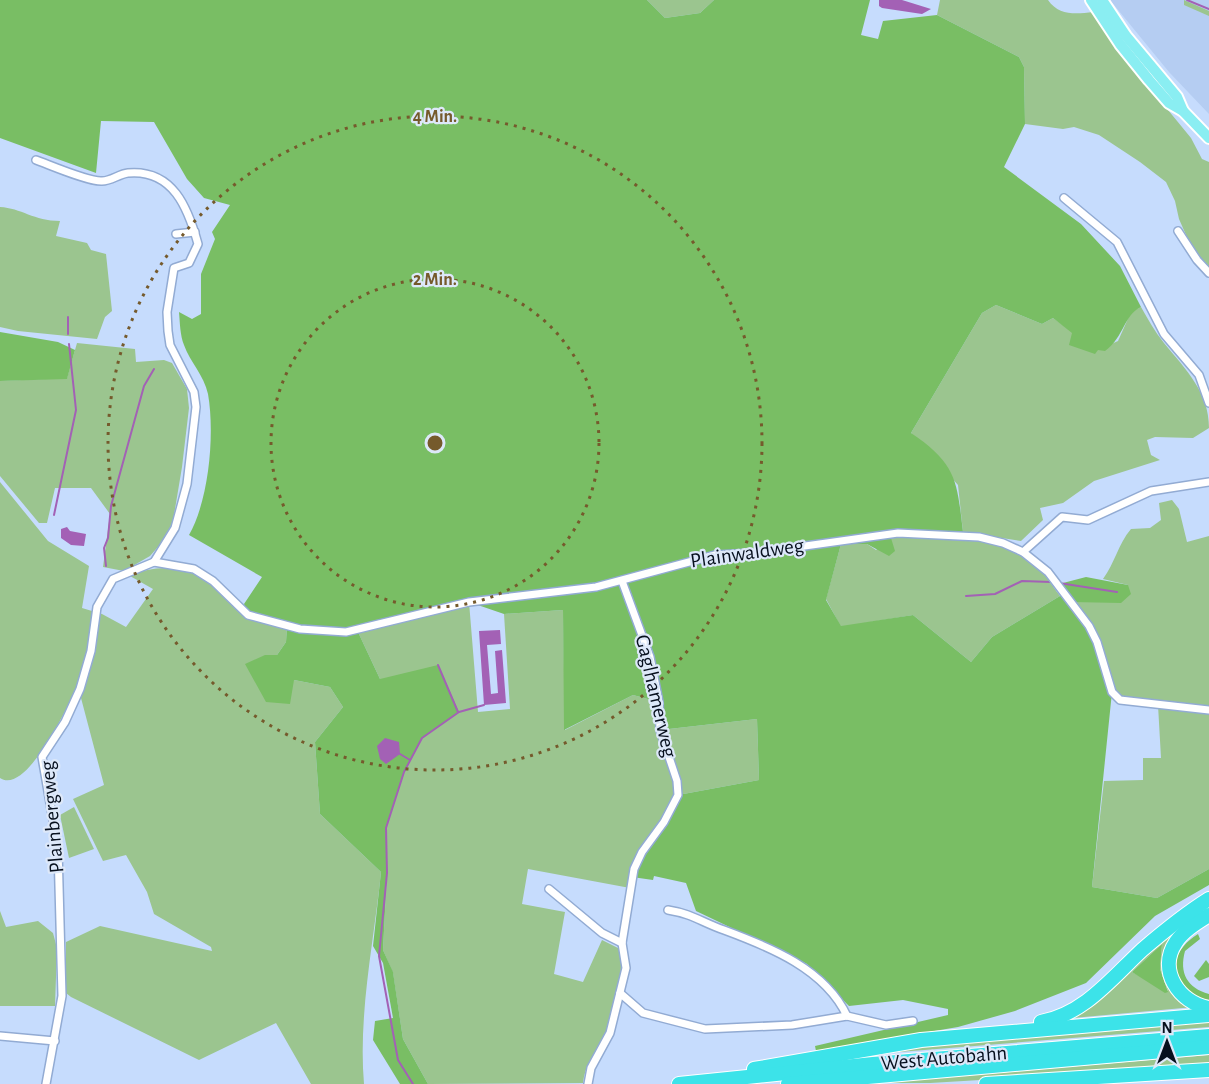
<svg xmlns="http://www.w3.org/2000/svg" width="1209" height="1084" font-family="'Alegreya Sans',sans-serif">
<rect width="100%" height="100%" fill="#c6dcfd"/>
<!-- built -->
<path fill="#b5cdf2" d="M1110,0H1209V114L1169,72Z"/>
<!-- green -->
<g fill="#9bc58f" fill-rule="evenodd">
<path d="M647,0H714L700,13L665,18Z"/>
<path d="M940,0H1048C1059,16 1076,14 1093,12L1127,60L1191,138L1202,159L1209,162V270L1190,244L1179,219L1175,201L1166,182L1140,162L1099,135L1074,127L1063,129L1025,124L1024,67L1019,57L937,15Z"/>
<path d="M1184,0L1209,11V16L1184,5Z"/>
<path d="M0,207C21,208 34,221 60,221L56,236L87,243L91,250L106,254L112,311L105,317L97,339L18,331L0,327Z"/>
<path d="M996,305L1042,324L1053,318L1098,350L1118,341L1131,312L1141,307C1148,319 1155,332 1164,343C1186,370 1209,392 1209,428L1193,438L1155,437L1147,440L1151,455L1160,460L1094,481L1063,503L1040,508L1043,520L1021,541L963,532L958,485L911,433L982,313Z"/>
<path d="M77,343L135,349L136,362L164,360L172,363L187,389L189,408L182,467L173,521L164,540L150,556L124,571L103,567L110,514L91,488H55L47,523H39L0,476V381L67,378Z"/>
<path d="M0,482L48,541L89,566L82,608L102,614L126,627L153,589L130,576C156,564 186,565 210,583C217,589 223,597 231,602C248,612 269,618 287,627L286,642L277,655H265L294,680L330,687L343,707L315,742L320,814L381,872C374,942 358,1014 364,1084H311L276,1023L199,1060L71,997L66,993V942L100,926L212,951L211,947L154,914L147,892L126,855L103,861L73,799L104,785L81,698L73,695C64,714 25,795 0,778Z"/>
<path d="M1172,500L1179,509L1187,542L1209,536V869L1157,898L1092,887L1104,781L1143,780V758H1161L1158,705L1120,700L1112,692L1071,602L1128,585L1103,579C1115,563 1118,544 1131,529L1150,528L1161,520L1159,503Z"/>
<path d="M901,535C942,536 996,533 1031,560C1043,570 1051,584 1060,596L992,637L971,662L913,615L841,627L826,599L841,544H867L876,550L890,538Z"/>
<path d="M469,602L478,712L510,709L504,614L563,610L565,730L633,695L659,702L660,730L757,719L759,780L678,795L630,888L528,869L522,904L565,912L554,974L583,982L602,940L620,949C624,977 616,1015 602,1041C593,1056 585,1065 583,1083L428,1084L403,1039L393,973L383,950L387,873L386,828L404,772L422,738L380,679L358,632Z"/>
<path d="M74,807L94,849L69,858L60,815Z"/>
<path d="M1209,903V909L1186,925L1170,984L1181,1004L1185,1001L1194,1007L1073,1018L1154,945ZM1162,944L1160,969L1168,991L1132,972Z"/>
<path d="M0,911L6,927L38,921L53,933L57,948L55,1006H0Z"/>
<path d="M1209,1020V1027L887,1053L941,1043Z"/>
<path d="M1209,1055V1066L930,1083H878Z"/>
</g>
<!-- forest -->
<g fill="#79be64">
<path d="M0,0H647L665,18L700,13L714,0H870L861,35L878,39L883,21L937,15L1019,57L1024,67L1025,124L1004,167L1081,224L1120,266L1141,307C1123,316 1125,336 1105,351L1098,350L1095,354L1069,345L1072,333L1053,318L1042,324L996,305L982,313L911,433C957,464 957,481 963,532L891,538L895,551L889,556L867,544H841L826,600L841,626L913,615L971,662L992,637L1060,596L1063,583L1086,577L1128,585L1131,594L1121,603L1071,602L1089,626L1112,692L1092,887L1157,898L1209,869V885L1155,916L1086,983L1015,1011L958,1027L816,1051L815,1046L948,1015V1009L903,1000L849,1006L807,964L696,911L686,883L654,876L653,880L632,877L634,869L678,795L759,780L757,719L660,730L659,702L633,695L564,730L563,610L504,614L469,602L358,632L380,679L438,665L459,712L422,738L404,772L386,828L387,873L383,950L393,972L403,1039L428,1084H400L373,1040L375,1021L393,1018L383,963L373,946L381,872L320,814L315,742L343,707L330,687L294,680L290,704L266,702L245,664L265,655H277L286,642L287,627L248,615L244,604L262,577L189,535C209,500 215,434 208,394C204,375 190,362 184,345C180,335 180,323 179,312L192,319L201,314V274L215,239L212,232L230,205L204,198L187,179L154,122L101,121L96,173L0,138Z"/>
<path d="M0,332L58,342L75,350L67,379L0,381Z"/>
<path d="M1198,934L1200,939L1185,951C1179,973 1187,988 1209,994V1003C1202,1000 1193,998 1187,993C1166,972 1175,948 1198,934Z"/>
<path d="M1162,944L1160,969L1168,992L1165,993L1132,972Z"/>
<path d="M1206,960L1209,964V977L1199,981L1194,976Z"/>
</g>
<!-- water -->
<g fill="#a361b5">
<path d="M879,0H902L931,9L922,14L882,8L879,6Z"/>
<path d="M67,527L70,531L86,534L84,546L71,545L61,538V529Z"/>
<path d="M500,630L501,644L487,645L491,694L498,693L495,651L502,650L506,703L484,705L479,631Z"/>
<path d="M385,738L399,742L400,754L386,764L380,759L377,746Z"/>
</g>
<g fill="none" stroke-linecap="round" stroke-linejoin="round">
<!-- stream -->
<g stroke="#a361b5" stroke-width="2">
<path d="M1187,0L1209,9"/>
<path d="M68,317V334"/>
<path d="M54,515L76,410L69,344"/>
<path d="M106,566L104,548L108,538L111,506L144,386L154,369"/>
<path d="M1059,583L1117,592"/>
<path d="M966,596L995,594L1022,581L1051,582"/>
<path d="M438,665L458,712"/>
<path d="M400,754L410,760"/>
<path d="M413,1084L398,1060L379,956L387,873L386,828L404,772L422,738L459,712L484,705"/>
</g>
<defs>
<g id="minor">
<path d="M36,160C50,165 89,182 102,181C111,181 119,174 128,173C173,169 188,208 198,244L189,263L174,268L167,312L168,331L170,345L194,392L196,407L187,484L175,528L154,562L113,579L97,607L91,651L80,689L65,722L42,757L58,849L61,960L62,996L46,1084"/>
<path d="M1064,198L1117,242L1164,334L1199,375L1209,403"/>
<path d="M1178,231L1197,260L1209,273"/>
<path d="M176,234L195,232"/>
<path d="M1023,552L1062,517L1088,520L1151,491L1209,482"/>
<path d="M154,562L194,569L213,581L248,615L300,629L346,632L469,602L596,587L715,555L755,553L898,533L979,537L1003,543L1023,552L1048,572L1089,626L1097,642L1112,692L1120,700L1209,710"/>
<path d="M549,889L602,933L622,943"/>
<path d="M668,910C693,914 701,922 724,930C770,947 825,969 847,1016"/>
<path d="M620,993L643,1013L705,1029L792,1025L847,1016L886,1025L913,1021"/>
<path d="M0,1036L55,1041"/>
<path d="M588,1084L591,1068L610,1033L626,968L622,943L634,869L642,852L664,822L678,795L677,781L660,730L659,702L650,657L622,581"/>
</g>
<g id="primary">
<path d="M1091,0L1120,44L1149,80L1169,103L1183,111L1209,138"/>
<path d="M1102,0L1126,36L1177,97L1183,111"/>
</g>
<g id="motorway">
<path d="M1209,915C1198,922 1184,930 1176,942C1157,970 1179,1003 1209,1008"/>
<path d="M1041,1022C1084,1014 1111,979 1142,950C1163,932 1185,914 1209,899"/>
<path d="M754,1069L921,1040L1209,1015"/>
<path d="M679,1084L873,1064L1209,1036"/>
<path d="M788,1084L1209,1047"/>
<path d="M986,1084L1209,1070"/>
</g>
</defs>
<!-- minor casing -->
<use href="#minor" stroke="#92abd3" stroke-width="10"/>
<!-- primary casing -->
<use href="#primary" stroke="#fff" stroke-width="14"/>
<!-- motorway casing -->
<use href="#motorway" stroke="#fff" stroke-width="16"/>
<!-- minor -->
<use href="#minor" stroke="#fff" stroke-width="7"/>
<!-- primary -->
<use href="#primary" stroke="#8aeef2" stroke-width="10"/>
<!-- motorway -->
<use href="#motorway" stroke="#3ce3e9" stroke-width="14"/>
</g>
<!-- distance rings -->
<g fill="none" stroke="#755a2c" stroke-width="3" stroke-dasharray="3 6">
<circle cx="435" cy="443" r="164"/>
<circle cx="435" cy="443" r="327"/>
</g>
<g text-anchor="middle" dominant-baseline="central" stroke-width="4.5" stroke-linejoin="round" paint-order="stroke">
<!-- street labels -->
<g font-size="21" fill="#07101e" stroke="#dde8f9">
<text transform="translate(747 553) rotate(-8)">Plainwaldweg</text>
<text transform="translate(656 696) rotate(77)">Gaglhamerweg</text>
<text transform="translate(52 817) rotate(-95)">Plainbergweg</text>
<text transform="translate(944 1058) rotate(-5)">West Autobahn</text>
</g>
</g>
<circle cx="435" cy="443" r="9" fill="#755a2c" stroke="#dde8f9" stroke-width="3"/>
<g font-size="18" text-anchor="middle" font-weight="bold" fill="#755a2c" stroke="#dde8f9" stroke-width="4.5" stroke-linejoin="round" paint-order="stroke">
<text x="435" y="122">4 Min.</text>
<text x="435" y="285">2 Min.</text>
</g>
<!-- north arrow -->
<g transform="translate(1167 1042)" stroke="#dde8f9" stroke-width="4.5" paint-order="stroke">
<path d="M0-4.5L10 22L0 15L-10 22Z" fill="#07101e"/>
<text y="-9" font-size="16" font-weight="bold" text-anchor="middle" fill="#07101e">N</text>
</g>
</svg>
